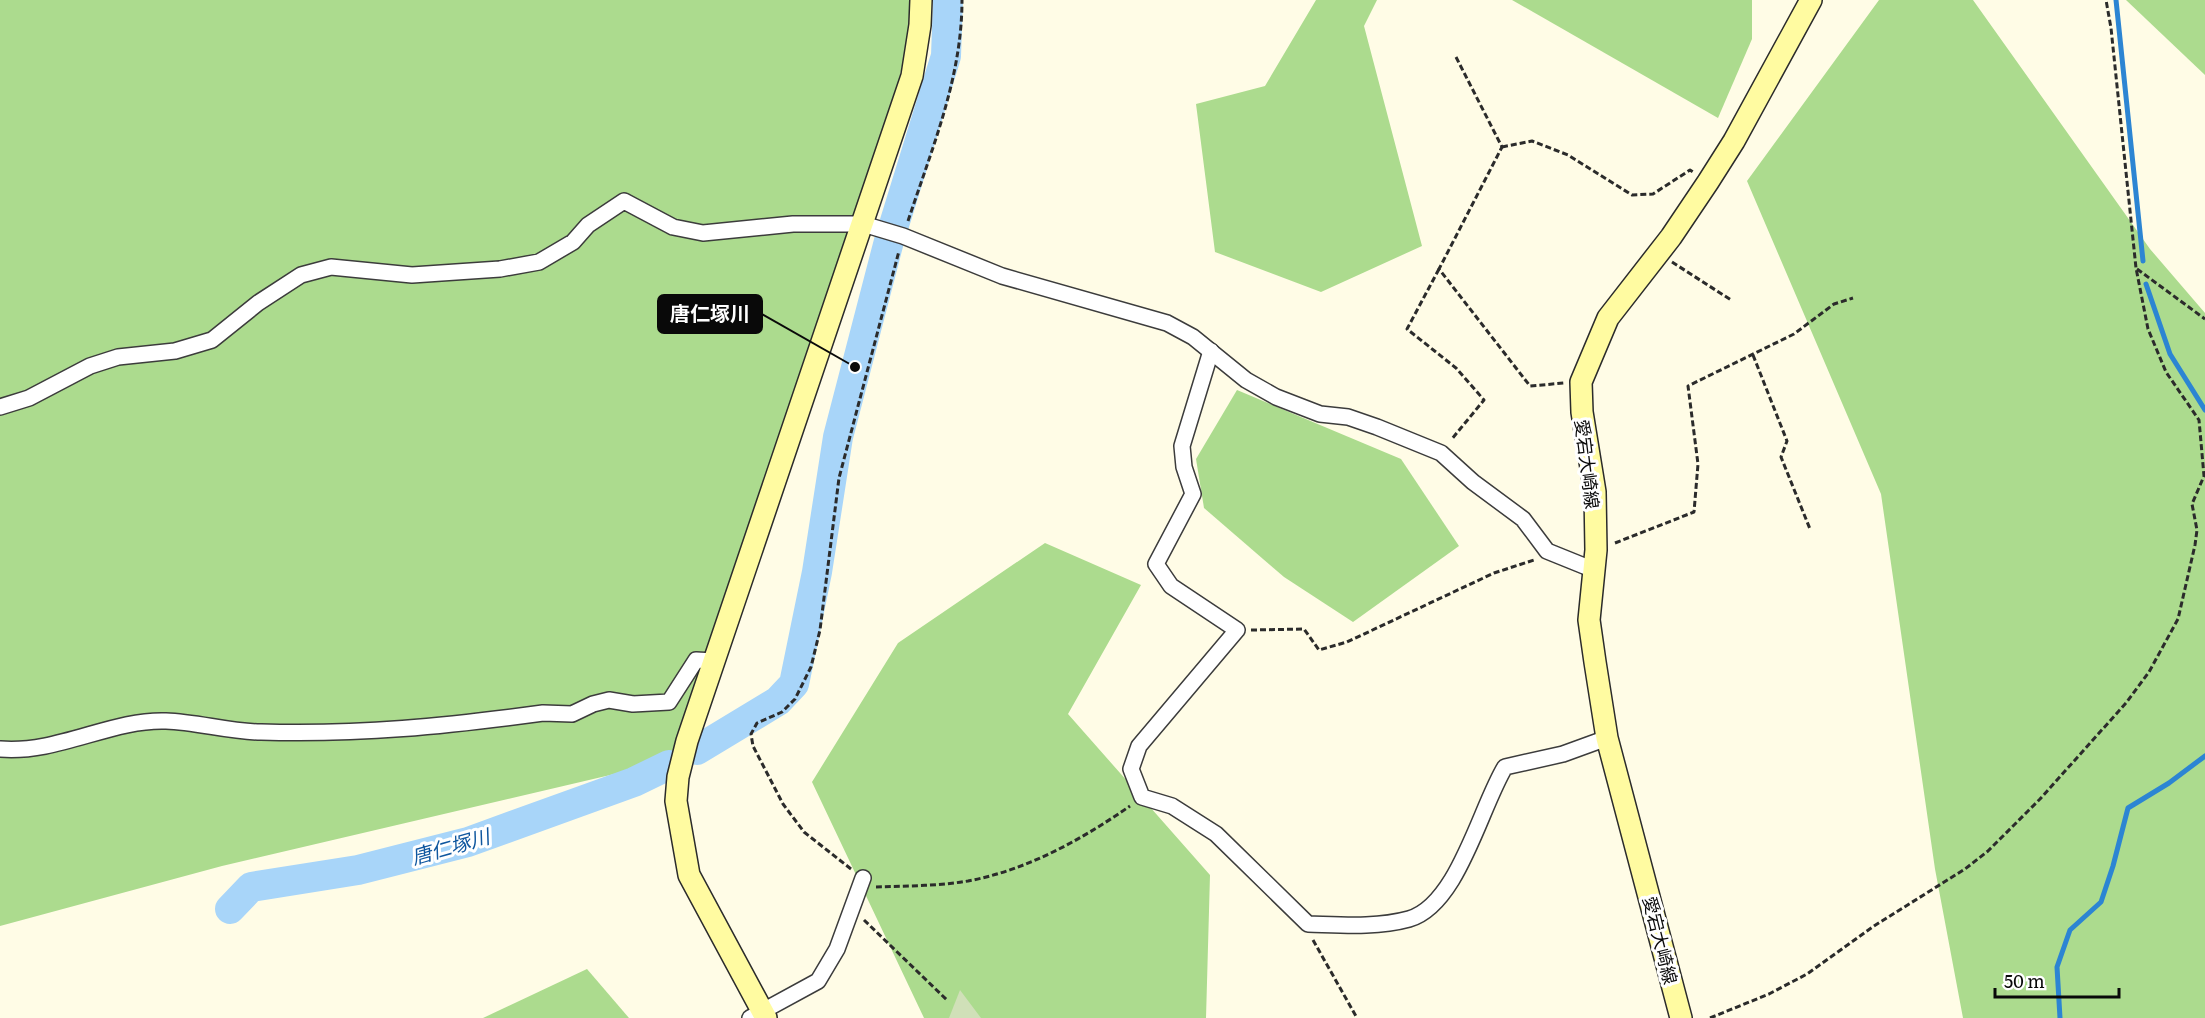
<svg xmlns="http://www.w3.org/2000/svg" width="2205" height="1018" font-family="Literata,'Noto Sans JP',serif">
<rect width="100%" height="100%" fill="#fffce6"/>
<!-- forest -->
<g fill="#acdb8e">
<path d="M0,0H909V35L898,84L670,761L222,866L0,926Z"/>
<path d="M1316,0H1377L1364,26L1422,246L1321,292L1215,252L1196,104L1265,86Z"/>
<path d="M1512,0H1752V39L1718,118Z"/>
<path d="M1879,0H1973L2150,249L2205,313V1018H1963L1935,869L1881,494L1747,181Z"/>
<path d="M2126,0H2205V75Z"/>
<path d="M1237,390L1401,459L1459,546L1353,622L1284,577L1204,508L1196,459Z"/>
<path d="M1045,543L1141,585L1068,714L1210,875L1206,1018H924L812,782L898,643Z"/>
<path d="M587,969L629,1018H483Z"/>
</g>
<!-- cemetery -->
<path fill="#d0e0b8" d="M960,990L981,1018H949Z"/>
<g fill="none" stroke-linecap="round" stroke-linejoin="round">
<!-- stream -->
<g stroke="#2c85d3" stroke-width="5">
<path d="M2116,0L2143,261"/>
<path d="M2146,284L2170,354L2205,410"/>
<path d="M2060,1018L2057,967L2070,930L2101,902L2113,866L2128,808L2169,783L2205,756"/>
</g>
<!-- river -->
<g stroke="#a8d5f9" stroke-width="30">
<path d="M697,750L778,701L794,684L817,572L838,437L889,241L946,56L948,0"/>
<path d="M230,909L251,887L358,870L468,842L634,782L669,765"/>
</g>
<defs>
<g id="street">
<path d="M1211,351L1182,446L1184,467L1193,494L1156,564L1171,586L1237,630L1139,746L1131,769L1142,797L1172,806L1216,834L1308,924C1342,925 1376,928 1409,919C1458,905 1480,808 1505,767L1563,754L1607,738"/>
<path d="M0,407L29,398L90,366L118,357L175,351L212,340L258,303L301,275L331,267L412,275L500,269L539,262L573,242L588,225L624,201L673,227L703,233L793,224H863L903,236L1002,276L1167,323L1193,337L1246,380L1276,397L1320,414L1348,417L1377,427L1441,453L1473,482L1523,519L1547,551L1594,570"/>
<path d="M0,749C58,754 111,719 166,721C198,722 229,732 261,732C359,735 447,726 543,713L572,714L593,704L609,700L633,704L669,702L696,660L714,661"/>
<path d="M750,1018L818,981L837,949L863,878"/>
</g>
<g id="secondary">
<path d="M766,1018L689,875L676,801L678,777L687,741L912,76L920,25L921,0"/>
<path d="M1681,1018L1607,738L1595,662L1589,620L1596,550L1595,492L1582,412L1581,382L1608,318L1671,237L1708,182L1734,141L1811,0"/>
</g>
</defs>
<!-- street casing -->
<use href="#street" stroke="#3c3c3c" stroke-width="18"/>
<!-- secondary casing -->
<use href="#secondary" stroke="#2b2b2b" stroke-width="24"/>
<!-- path -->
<g stroke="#2b2b2b" stroke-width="3" stroke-dasharray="6 3" stroke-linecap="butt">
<path d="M1456,57L1502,147L1439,269L1530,386L1564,383"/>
<path d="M1502,147L1532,141L1568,155L1632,195L1653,194L1690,170L1693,172"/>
<path d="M908,221C932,148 962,78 962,0"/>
<path d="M1672,262L1731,300"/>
<path d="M1439,269L1407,329L1456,368L1484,400L1451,440"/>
<path d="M2137,269L2205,319"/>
<path d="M1753,355L1787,441L1781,457L1810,529"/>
<path d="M1615,543L1694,512L1698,464L1688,386L1794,334L1834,304L1853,298"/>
<path d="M1251,630L1304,629L1319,650L1347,642L1494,573L1534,560"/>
<path d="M851,869L804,832L783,804L753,746L751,734L757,723L782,712L795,699L811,667L820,630L839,478L899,251"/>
<path d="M876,887C906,886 938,886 968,881C1027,870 1081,840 1130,806"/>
<path d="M864,920L948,1001"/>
<path d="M1313,940L1357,1018"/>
<path d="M1710,1018L1769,994L1807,974L1874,926L1965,869L1988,851L2040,799L2126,703L2149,672L2178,619L2195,545L2197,530L2192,504L2204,476L2199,420L2166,372L2148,329L2136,268L2111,28L2106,0"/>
</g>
<!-- street -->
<use href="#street" stroke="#fff" stroke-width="15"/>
<!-- secondary -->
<use href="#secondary" stroke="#fffba1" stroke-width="21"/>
</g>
<g text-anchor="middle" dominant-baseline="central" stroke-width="6" stroke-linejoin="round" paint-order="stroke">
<!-- street labels -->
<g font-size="18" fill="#090909" stroke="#fff">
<text transform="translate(1588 464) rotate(83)">愛宕大崎線</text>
<text transform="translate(1661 940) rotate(76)">愛宕大崎線</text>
</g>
<!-- water labels -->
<g font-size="20" font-style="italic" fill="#0f579f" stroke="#fff">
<text transform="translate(450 845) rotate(-16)">唐仁塚川</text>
</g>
</g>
<!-- callouts -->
<path fill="none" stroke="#090909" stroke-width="2" d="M855 367L762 314"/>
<circle fill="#090909" stroke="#fff" stroke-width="2" cx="855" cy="367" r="6"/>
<rect fill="#090909" stroke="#090909" stroke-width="2" x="658" y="295" width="104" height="38" rx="6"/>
<g font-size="20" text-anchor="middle" font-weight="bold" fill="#fff">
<text x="710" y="321">唐仁塚川</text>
</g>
<!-- scale -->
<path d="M1995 988v9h124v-9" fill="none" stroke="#090909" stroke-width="3"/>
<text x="2004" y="988" font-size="18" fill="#090909" stroke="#ffffff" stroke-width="4.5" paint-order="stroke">50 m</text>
</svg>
